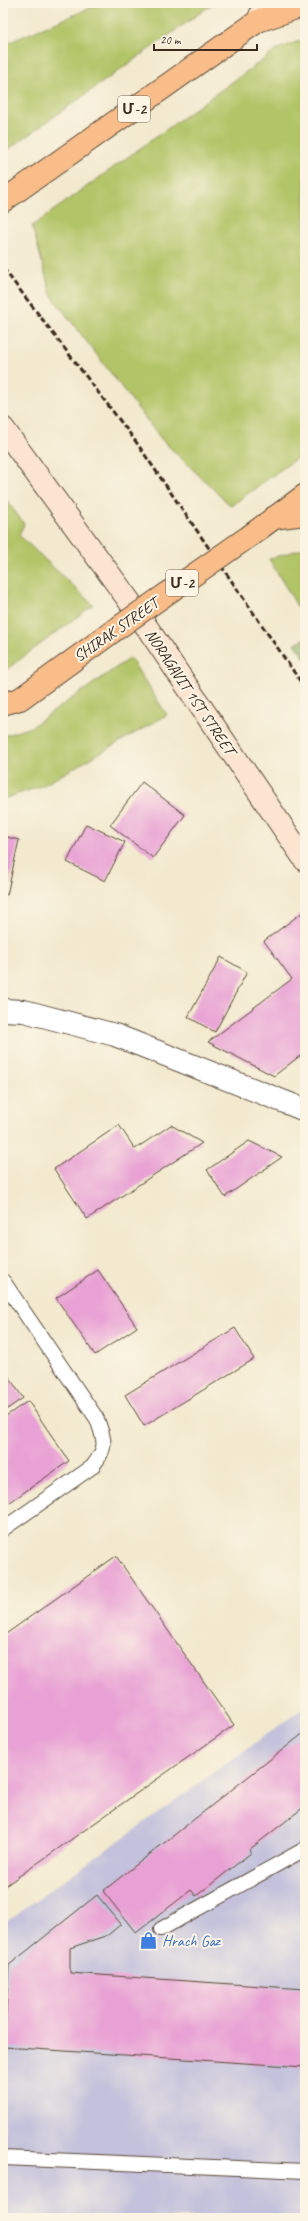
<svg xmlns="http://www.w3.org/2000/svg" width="308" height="2221" font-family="Caveat,'Noto Sans Armenian',sans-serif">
<rect width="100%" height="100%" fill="#fcf5e5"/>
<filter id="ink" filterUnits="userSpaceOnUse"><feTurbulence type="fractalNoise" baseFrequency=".025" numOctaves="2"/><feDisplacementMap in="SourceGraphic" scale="8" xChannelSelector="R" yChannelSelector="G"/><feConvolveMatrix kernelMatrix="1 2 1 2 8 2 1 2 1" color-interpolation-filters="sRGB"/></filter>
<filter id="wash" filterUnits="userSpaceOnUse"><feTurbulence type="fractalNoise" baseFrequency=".012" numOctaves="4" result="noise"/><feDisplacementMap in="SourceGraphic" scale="16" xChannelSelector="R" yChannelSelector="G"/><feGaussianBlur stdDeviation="0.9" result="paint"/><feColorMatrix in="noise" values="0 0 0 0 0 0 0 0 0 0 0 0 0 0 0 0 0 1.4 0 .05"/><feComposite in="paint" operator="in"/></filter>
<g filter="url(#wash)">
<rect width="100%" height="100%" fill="#f2e9ce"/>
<!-- industrial -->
<path fill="#c3c1db" d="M305,1707V2218H3V1924Z"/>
<!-- green -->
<g fill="#b2c468" stroke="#767743">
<path d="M102,3H214L3,153V45Z"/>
<path d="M305,39V452L231,506L162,440L51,295L32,226L278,49Z"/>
<path d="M3,495L24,524L19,535L93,605L3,672Z"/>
<path d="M305,548V619L269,559Z"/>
<path d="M130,658L167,715L42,786L3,799V736L31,727Z"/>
</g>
<!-- forest -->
<path fill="#8daa5c" stroke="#646a3d" d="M305,638V659L295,644Z"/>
<g id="blocks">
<!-- building -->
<g fill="#e8a1d4">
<path d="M142,782L185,815L153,858L110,825Z"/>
<path d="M86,824L125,842L105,881L67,862Z"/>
<path d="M3,836L19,840L7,895L3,894Z"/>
<path d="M303,912L305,915V1052L274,1076L208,1042L292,979L264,941Z"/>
<path d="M221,957L247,972L215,1032L188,1017Z"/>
<path d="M119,1125L135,1149L171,1125L202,1143L87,1219L54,1169Z"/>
<path d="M249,1141L282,1157L225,1197L207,1170Z"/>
<path d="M98,1270L137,1327L95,1355L56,1298Z"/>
<path d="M235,1328L254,1359L144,1426L125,1395Z"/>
<path d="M3,1368L23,1398L3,1412Z"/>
<path d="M28,1401L69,1461L3,1507V1418Z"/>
<path d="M116,1556L234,1725L5,1886L3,1883V1636Z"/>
<path d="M305,1732V1806L249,1850L251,1853L196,1896L191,1890L136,1933L103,1891Z"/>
<path d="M97,1895L121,1924L108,1935L70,1948V1973L305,1989V2067L4,2047L9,1965Z"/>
</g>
</g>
</g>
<g filter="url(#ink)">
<use href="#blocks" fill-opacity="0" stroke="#564738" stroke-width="1"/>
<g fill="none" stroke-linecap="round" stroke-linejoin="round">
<defs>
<g id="lane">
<path d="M3,1281L97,1419C105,1442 108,1447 92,1467L3,1529"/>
<path d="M161,1929L305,1849"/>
<path d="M3,2158L305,2171"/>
</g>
<path id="street" d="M3,1010L24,1011L115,1035L305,1110"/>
<g id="secondary">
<path d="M258,21L265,3"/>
<path d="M3,428L127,598L305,860"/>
</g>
<path id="primary" d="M273,518L305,514"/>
<g id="highway">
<path d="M3,201L258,21L305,5"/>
<path d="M251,535L305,495"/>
<path d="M3,704L20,699L112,632"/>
</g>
</defs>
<!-- lane casing -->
<use href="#lane" stroke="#564738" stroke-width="16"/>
<!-- street casing -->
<use href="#street" stroke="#564738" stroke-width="24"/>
<!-- secondary casing -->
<use href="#secondary" stroke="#564738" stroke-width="24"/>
<!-- primary casing -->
<use href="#primary" stroke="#564738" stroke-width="24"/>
<!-- highway casing -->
<use href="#highway" stroke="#564738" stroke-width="24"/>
<!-- lane -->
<use href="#lane" stroke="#fff" stroke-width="14"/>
<!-- street -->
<use href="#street" stroke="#fff" stroke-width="22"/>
<!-- secondary -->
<use href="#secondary" stroke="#fce5d0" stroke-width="22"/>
<!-- primary -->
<use href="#primary" stroke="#f8bd89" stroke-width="22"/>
<!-- highway -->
<use href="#highway" stroke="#f8bd89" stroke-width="22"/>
<!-- rail -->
<path stroke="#3b2a1e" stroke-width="3" stroke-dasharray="6 3" stroke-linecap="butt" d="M3,268L134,439L305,688"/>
<defs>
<path id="highway-bridge" d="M112,632L251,535"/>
</defs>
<!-- highway-bridge casing -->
<use href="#highway-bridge" stroke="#564738" stroke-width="24" stroke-linecap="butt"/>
<!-- highway-bridge -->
<use href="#highway-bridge" stroke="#f8bd89" stroke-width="22"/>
</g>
</g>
<!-- icons -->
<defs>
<symbol id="shop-bare" viewBox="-9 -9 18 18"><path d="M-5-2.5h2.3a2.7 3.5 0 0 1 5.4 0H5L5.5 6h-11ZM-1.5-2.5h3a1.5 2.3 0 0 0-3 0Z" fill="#3f7fe0" stroke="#fcf5e5" stroke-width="2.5" paint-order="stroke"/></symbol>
</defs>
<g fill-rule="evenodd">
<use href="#shop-bare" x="136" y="1928" width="25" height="25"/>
</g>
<g text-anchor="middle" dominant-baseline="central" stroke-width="4" stroke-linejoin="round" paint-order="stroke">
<!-- shield labels -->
<g fill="#fcf5e5" stroke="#75675a" stroke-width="1">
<rect x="118" y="96" width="32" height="26" rx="3"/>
<rect x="166" y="570" width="32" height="26" rx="3"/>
</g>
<g font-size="15" font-weight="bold" fill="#3b2a1e">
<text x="134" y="109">Մ-2</text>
<text x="182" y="583">Մ-2</text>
</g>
<!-- street labels -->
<g font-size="16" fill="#3b2a1e" stroke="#fcf5e5">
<text transform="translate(116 630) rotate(-35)">SHIRAK STREET</text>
<text transform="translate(190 692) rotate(56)">NORAGAVIT 1ST STREET</text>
</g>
<!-- shop labels -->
<g font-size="16" fill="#366cbe" stroke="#fcf5e5" text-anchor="start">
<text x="162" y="1941">Hrach Gaz</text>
</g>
</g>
<!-- margin -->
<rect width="308" height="2221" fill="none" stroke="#fcf5e5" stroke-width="16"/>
<!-- scale -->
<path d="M154 44v6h103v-6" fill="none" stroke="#3b2a1e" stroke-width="2"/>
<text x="160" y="44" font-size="12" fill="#3b2a1e" stroke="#fcf5e5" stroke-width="3" paint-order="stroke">20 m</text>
</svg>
